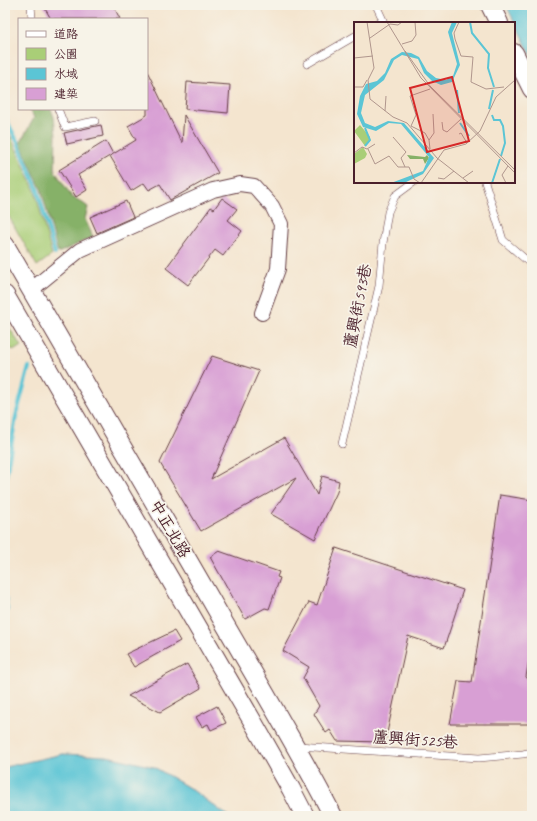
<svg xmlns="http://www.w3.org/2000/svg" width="537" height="821" font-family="Caveat,'LXGW WenKai TC',sans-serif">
<rect width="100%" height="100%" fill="#f7f3e8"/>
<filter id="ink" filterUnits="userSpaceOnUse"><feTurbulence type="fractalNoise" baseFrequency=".025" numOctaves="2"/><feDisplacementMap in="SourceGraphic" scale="8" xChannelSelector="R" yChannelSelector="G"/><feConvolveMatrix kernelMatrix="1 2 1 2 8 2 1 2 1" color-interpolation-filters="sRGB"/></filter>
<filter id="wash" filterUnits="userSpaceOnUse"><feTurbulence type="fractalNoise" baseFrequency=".012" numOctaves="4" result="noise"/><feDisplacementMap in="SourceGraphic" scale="16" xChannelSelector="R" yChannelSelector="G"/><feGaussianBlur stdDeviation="0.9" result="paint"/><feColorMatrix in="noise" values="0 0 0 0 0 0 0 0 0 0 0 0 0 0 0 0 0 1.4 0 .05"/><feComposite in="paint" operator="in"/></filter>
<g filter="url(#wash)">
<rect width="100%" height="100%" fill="#f4e5cf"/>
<!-- green -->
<g fill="#a9ce77" stroke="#7a7651">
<path d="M5,125L20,157L35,191L52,255L37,266L5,210Z"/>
<path d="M5,321L21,346L15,350L5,347Z"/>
</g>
<!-- forest -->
<path fill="#86b168" stroke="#68684a" d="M30,109H51L54,117L56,135L55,171L72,197L80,201L88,207L85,219L93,237L58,253L41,189L20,143L34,118Z"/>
<!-- water -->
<g fill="#5bc5d5" stroke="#527280">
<path d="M506,5H532V57Z"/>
<path d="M63,754L107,756L154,767L191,789L228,816H90L84,814L70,816H5V768L9,766Z"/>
</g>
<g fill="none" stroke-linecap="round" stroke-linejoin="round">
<!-- stream -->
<g stroke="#5bc5d5" stroke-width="4">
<path d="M5,117L17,141L37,188L55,254"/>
<path d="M5,482L16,416L29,367"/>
<path d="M5,597L7,610L5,616"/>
</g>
</g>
<g id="blocks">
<!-- building -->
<g fill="#d89fd4">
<path d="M43,5H113L120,19H51Z"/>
<path d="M147,71L182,143L184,115L218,173L170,200L160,184L149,190L144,183L131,191L110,156L136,140L128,126L147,115Z"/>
<path d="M187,82L230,85L228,113L185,109Z"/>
<path d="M101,125L103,136L67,144L64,133Z"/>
<path d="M106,141L113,154L78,175L87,190L76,197L59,170Z"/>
<path d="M222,198L237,209L228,220L242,231L223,256L215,250L188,285L166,268L211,207L214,209Z"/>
<path d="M126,201L133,217L97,233L90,217Z"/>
<path d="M212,356L259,371L211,479L284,438L317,495L322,476L339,481L337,492L315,539L271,514L296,478L201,531L160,463Z"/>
<path d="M500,495L532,500V640L526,677L532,684V724H450L458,681L472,682Z"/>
<path d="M336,548L463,590L444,648L408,636L385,742L337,741L330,730L326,733L314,714L319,706L303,678L309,667L283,651L309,602L317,605Z"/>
<path d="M219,551L279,572L277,577L280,578L269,609L265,608L245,619L210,557Z"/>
<path d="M174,631L180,641L134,667L126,654Z"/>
<path d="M187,664L201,688L160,712L128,696Z"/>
<path d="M217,706L226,723L211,730L208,724L202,727L196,717Z"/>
</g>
</g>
</g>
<g filter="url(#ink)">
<use href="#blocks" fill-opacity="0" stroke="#643d44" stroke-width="1"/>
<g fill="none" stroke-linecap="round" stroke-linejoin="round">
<defs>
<g id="service">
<path d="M31,5L32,19"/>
<path d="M376,5L383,20L378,23"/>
<path d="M307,64L355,36"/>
<path d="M58,109L65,127L95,121"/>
<path d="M485,182L503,240L532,265"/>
<path d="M342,444L379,286L383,243L388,212L395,196L414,182"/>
<path d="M298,746L479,758L523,754L532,752"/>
</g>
<path id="minor" d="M31,290L80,250L213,190L240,184L254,186L272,206L281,224L278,269L262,313"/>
<g id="tertiary">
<path d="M490,5L499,23"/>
<path d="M514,53L532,89"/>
<path d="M5,245C74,363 143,481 211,600C252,672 295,742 333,816"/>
<path d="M5,295L253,722L291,789L305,816"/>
</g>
</defs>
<!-- service casing -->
<use href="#service" stroke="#643d44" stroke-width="8"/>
<!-- minor casing -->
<use href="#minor" stroke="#643d44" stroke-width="16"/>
<!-- tertiary casing -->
<use href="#tertiary" stroke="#643d44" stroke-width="20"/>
<!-- service -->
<use href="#service" stroke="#fff" stroke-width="7"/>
<!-- minor -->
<use href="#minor" stroke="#fff" stroke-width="14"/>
<!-- tertiary -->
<use href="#tertiary" stroke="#fff" stroke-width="18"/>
</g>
</g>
<g text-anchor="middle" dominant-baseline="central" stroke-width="3.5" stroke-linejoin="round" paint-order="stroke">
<!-- street labels -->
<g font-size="16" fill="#4a1f2b" stroke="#f7f3e8">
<text transform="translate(358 306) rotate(-79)">蘆興街593巷</text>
<text transform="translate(170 529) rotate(60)">中正北路</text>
<text transform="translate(415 740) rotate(4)">蘆興街525巷</text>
</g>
</g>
<!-- overview -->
<g transform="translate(354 22)">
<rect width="161" height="161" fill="#f4e5cf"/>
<path d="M6,103L16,115V119L11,124L0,109ZM9,125L13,132L11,136L0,142V132Z" fill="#a9ce77"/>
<path d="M53,133L71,135L73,133L75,136L71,142L69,137H56Z" fill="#86b168"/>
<path d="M98,0H103L98,11L106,43L98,60L87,63L78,59L70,51L64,37L48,33L40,38L30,58L11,73L7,91L11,101L21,105L34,99L50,101L80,136L69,152L50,161H37L69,149L75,135L47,102L35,101L22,109L9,105L3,92L6,74L12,62L23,59L31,51L37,37L48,30L57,31L65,35L73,49L82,56L92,58L99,54L103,42L94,10Z" fill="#5bc5d5"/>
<path fill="none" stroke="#5bc5d5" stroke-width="2" d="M116,0L118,11L135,32L134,46L140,65M103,68L105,91M135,87L139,68M138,93L140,98H146L149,104L151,121L147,134M106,101L115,114M11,106L16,118L11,124M138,161L146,137"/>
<path fill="none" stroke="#b0968d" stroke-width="1" d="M13,0L20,46L14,58L16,77L39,95L53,101L83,136L115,161M33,0L67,56L161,151M105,0L100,11L101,17L107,34L119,35L117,60L132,67L150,65M16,16L36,2L44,3L48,0M48,22L58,19L62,13L61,0M51,29L76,64L161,148M0,36L19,34M0,65H9L13,58M31,89L32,74M88,100L89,108L93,110L107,97M105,112L107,111L113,121M39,115L52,130L47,136L51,145M75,118L71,111L57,104L62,93L56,74L76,67M14,127L21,142L35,134L44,145H55L60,157L66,161M76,127L75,118L80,111L79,92M0,131L8,125L13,127L21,122M84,156L90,157L100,149M109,156L119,149M67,161L90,128L112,122L126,109L142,75L161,58M152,161L148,153L154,144"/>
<path fill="#d62828" fill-opacity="0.15" stroke="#d62828" stroke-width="2" d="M98,55L115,119L73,130L56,66Z"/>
<rect width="161" height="161" fill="none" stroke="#4a1f2b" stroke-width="2"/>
</g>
<!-- margin -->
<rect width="537" height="821" fill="none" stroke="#f7f3e8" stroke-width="20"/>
<!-- legend -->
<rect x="18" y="18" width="130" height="92" fill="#f7f3e8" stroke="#b29e9c"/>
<rect x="26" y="31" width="20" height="6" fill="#ffffff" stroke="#b29e9c"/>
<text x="54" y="38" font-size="12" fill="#4a1f2b">道路</text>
<rect x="26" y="48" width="20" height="12" fill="#a9ce77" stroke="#b29e9c"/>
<text x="54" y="58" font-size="12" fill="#4a1f2b">公園</text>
<rect x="26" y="68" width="20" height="12" fill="#5bc5d5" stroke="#b29e9c"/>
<text x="54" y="78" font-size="12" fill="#4a1f2b">水域</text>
<rect x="26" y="88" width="20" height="12" fill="#d89fd4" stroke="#b29e9c"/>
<text x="54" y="98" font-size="12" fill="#4a1f2b">建築</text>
</svg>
